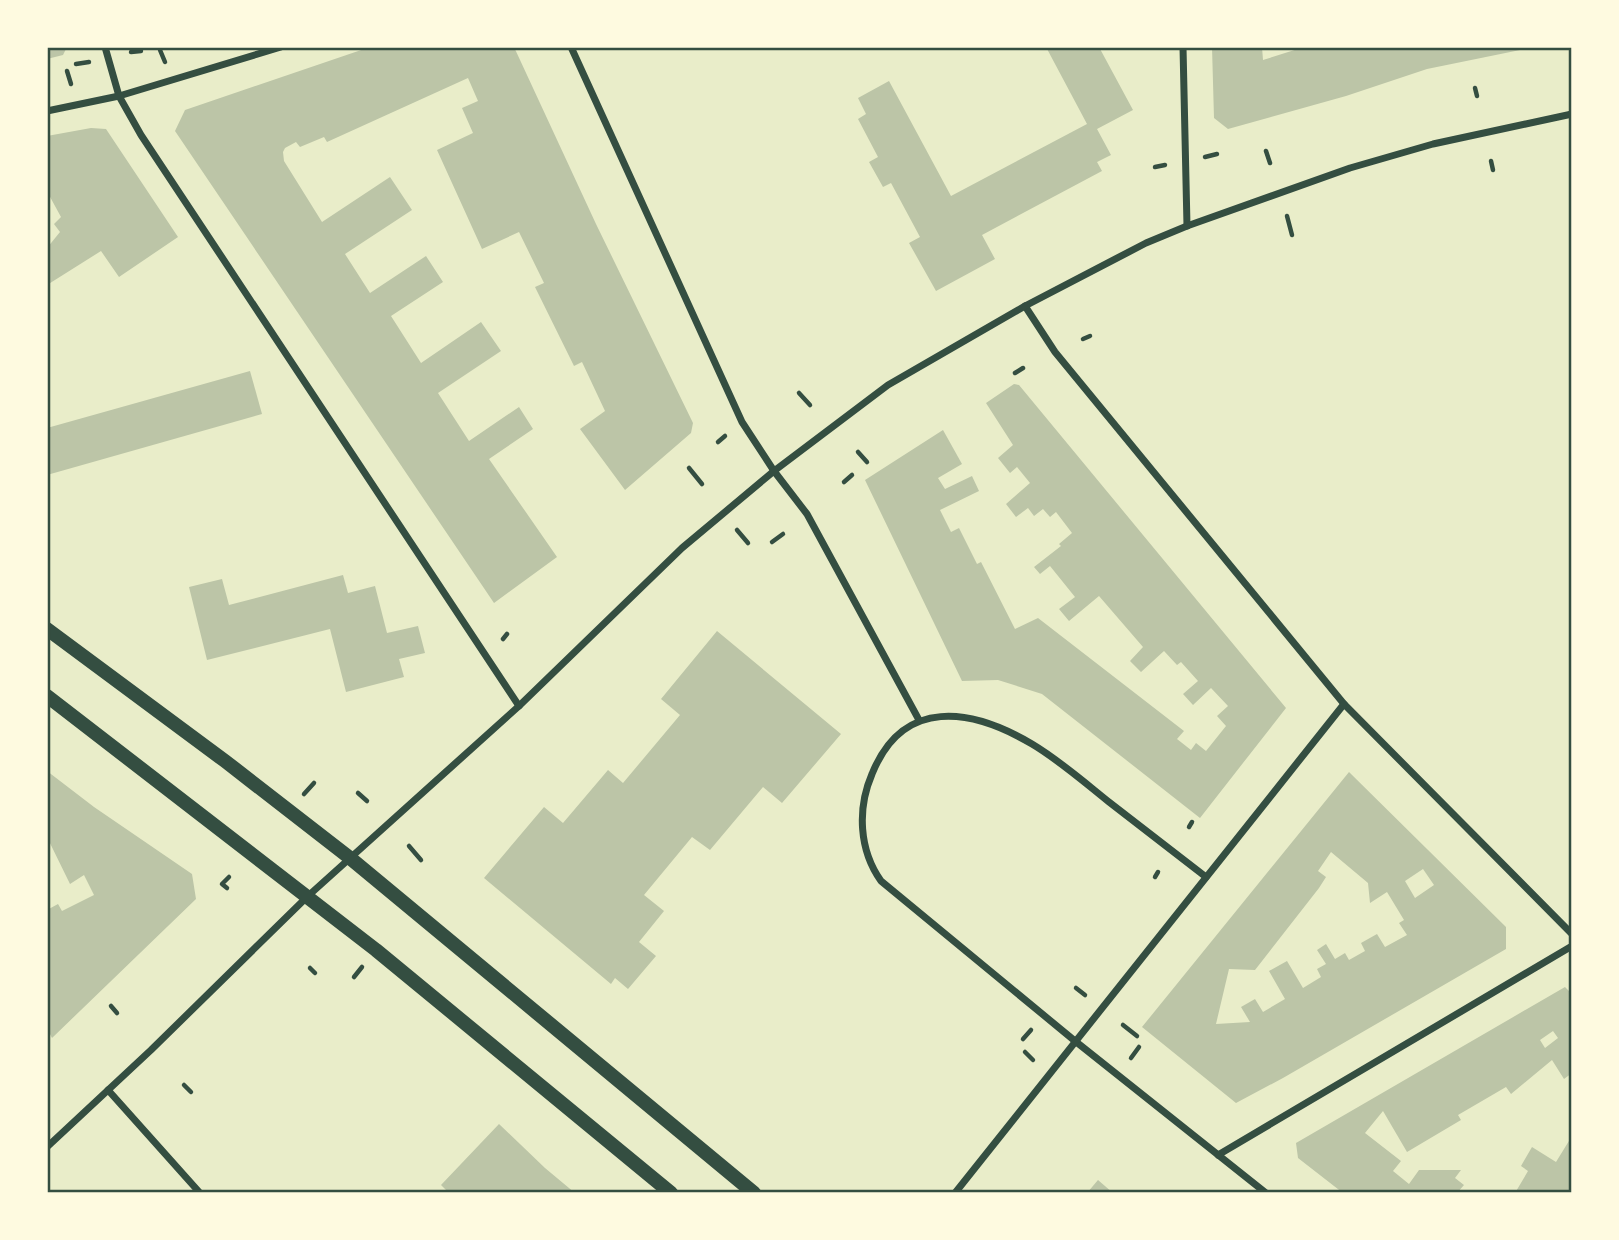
<svg xmlns="http://www.w3.org/2000/svg" width="1619" height="1240" font-family="Spectral,serif">
<rect width="100%" height="100%" fill="#e9edc9"/>
<!-- building -->
<g fill="#bcc5a7" fill-rule="evenodd">
<path d="M47,47H67L63,55L47,59Z"/>
<path d="M370,47H514L596,224L693,423L691,433L625,490L580,429L605,411L582,362L574,366L535,287L544,283L519,232L482,249L437,150L473,133L462,108L478,101L468,78L327,142L324,137L300,147L296,142L285,148L283,152L284,161L322,222L390,177L412,210L345,254L370,293L426,256L443,282L391,316L421,363L481,322L501,351L438,393L469,441L519,407L533,429L489,459L557,557L494,603L175,131L185,110Z"/>
<path d="M1046,47H1099L1133,110L1097,129L1111,155L1097,162L1102,171L982,235L995,259L936,291L909,243L920,237L891,183L883,187L869,162L878,157L858,119L866,114L858,98L889,81L951,196L1087,124Z"/>
<path d="M1212,47H1262L1263,60L1304,47L1525,49L1427,69L1346,96L1228,129L1214,118Z"/>
<path d="M91,128L106,129L178,237L119,277L101,251L47,285V248L60,232L54,224L61,217L49,195L47,197V136Z"/>
<path d="M250,371L262,414L47,475V428Z"/>
<path d="M1014,384L1019,385L1286,708L1200,818L1042,694L998,680L962,681L865,480L943,430L962,464L938,478L945,489L972,476L979,491L940,510L951,532L959,528L977,564L981,562L1015,629L1038,618L1184,731L1177,739L1191,750L1196,743L1206,751L1226,726L1217,716L1228,706L1211,688L1193,705L1183,694L1198,681L1181,662L1177,665L1164,651L1141,672L1130,661L1143,647L1099,596L1069,621L1059,609L1075,597L1050,566L1040,574L1034,567L1061,546L1059,544L1072,533L1056,512L1050,517L1043,509L1034,516L1028,508L1016,517L1006,504L1030,483L1017,467L1010,473L998,458L1013,445L986,403Z"/>
<path d="M343,575L348,593L375,586L387,633L418,626L425,653L399,659L404,677L346,692L330,629L207,660L189,587L222,579L229,605Z"/>
<path d="M717,631L841,734L782,803L763,787L710,850L692,837L644,895L664,911L639,942L656,956L628,989L615,978L611,984L484,878L544,807L563,823L608,770L623,783L680,715L661,699Z"/>
<path d="M47,771L94,807L192,874L196,899L52,1038L47,1028V910L58,904L62,911L94,895L84,875L70,884L47,837Z"/>
<path d="M1349,772L1506,927V949L1283,1078L1236,1103L1142,1027ZM1331,852L1368,883L1370,903L1387,892L1404,920L1399,923L1407,935L1385,947L1377,934L1361,943L1365,951L1349,960L1345,953L1335,959L1326,944L1317,950L1326,964L1317,969L1321,977L1303,988L1287,961L1269,971L1285,999L1263,1012L1255,999L1241,1007L1250,1022L1216,1024L1229,969L1255,970L1319,888L1326,877L1318,871ZM1423,869L1434,885L1415,898L1405,881Z"/>
<path d="M1565,987L1572,994V1073L1564,1079L1552,1060L1511,1094L1506,1087L1458,1115L1461,1120L1407,1152L1383,1111L1365,1133L1401,1161L1393,1171L1409,1184L1419,1170H1461L1455,1178L1464,1185L1457,1193H1343L1298,1158L1296,1143ZM1553,1031L1558,1038L1545,1048L1540,1040Z"/>
<path d="M499,1124L545,1168L575,1193H449L441,1185Z"/>
<path d="M1572,1136V1193H1515L1528,1171L1521,1166L1532,1147L1556,1162Z"/>
<path d="M1098,1180L1113,1193H1087Z"/>
</g>
<g fill="none" stroke-linecap="round" stroke-linejoin="round">
<!-- path -->
<g stroke="#344e41" stroke-width="4.5">
<path d="M160,50L165,62"/>
<path d="M131,52L141,51"/>
<path d="M76,64L89,62"/>
<path d="M67,71L71,84"/>
<path d="M1475,88L1477,96"/>
<path d="M1266,151L1270,163"/>
<path d="M1205,157L1217,154"/>
<path d="M1491,161L1493,170"/>
<path d="M1155,167L1165,165"/>
<path d="M1287,216L1292,235"/>
<path d="M1083,339L1090,336"/>
<path d="M1015,373L1023,368"/>
<path d="M799,393L810,405"/>
<path d="M718,442L725,436"/>
<path d="M858,452L867,462"/>
<path d="M689,468L702,484"/>
<path d="M844,482L852,475"/>
<path d="M737,530L748,543"/>
<path d="M772,542L783,534"/>
<path d="M503,639L507,634"/>
<path d="M358,793L367,801"/>
<path d="M304,794L314,783"/>
<path d="M1189,827L1192,822"/>
<path d="M409,846L421,860"/>
<path d="M1155,877L1158,872"/>
<path d="M227,888L222,884L229,877"/>
<path d="M310,968L315,973"/>
<path d="M354,977L362,967"/>
<path d="M1076,988L1085,995"/>
<path d="M111,1006L117,1013"/>
<path d="M1123,1025L1137,1036"/>
<path d="M1023,1039L1031,1030"/>
<path d="M1025,1052L1033,1060"/>
<path d="M1131,1058L1139,1047"/>
<path d="M184,1085L191,1092"/>
</g>
<!-- minor -->
<g stroke="#344e41" stroke-width="7">
<path d="M105,47L119,96L141,135L519,706"/>
<path d="M571,47L742,422L774,471L807,514L919,720"/>
<path d="M1183,47L1187,226"/>
<path d="M47,111L119,96L281,47"/>
<path d="M1025,306L1055,352L1344,704L1572,934"/>
<path d="M1206,877C1174,852 1141,827 1109,802C1084,782 1059,760 1032,744C971,708 903,697 872,774C857,809 859,850 881,881L1075,1041L1266,1193"/>
<path d="M108,1090L200,1193"/>
<path d="M47,1147L151,1050L308,896L519,706L682,548L774,471L888,385L1025,306L1146,243L1187,226L1350,168L1433,144L1572,114"/>
<path d="M1218,1155L1572,946"/>
<path d="M955,1193L1344,704"/>
</g>
<!-- secondary -->
<g stroke="#344e41" stroke-width="14">
<path d="M47,629L225,761L350,858L754,1193"/>
<path d="M47,696L376,950L671,1193"/>
</g>
</g>
<!-- border -->
<rect width="1619" height="1240" fill="none" stroke="#fefae0" stroke-width="98"/>
<rect x="49" y="49" width="1521" height="1142" fill="none" stroke="#344e41" stroke-width="2.5"/>
</svg>
